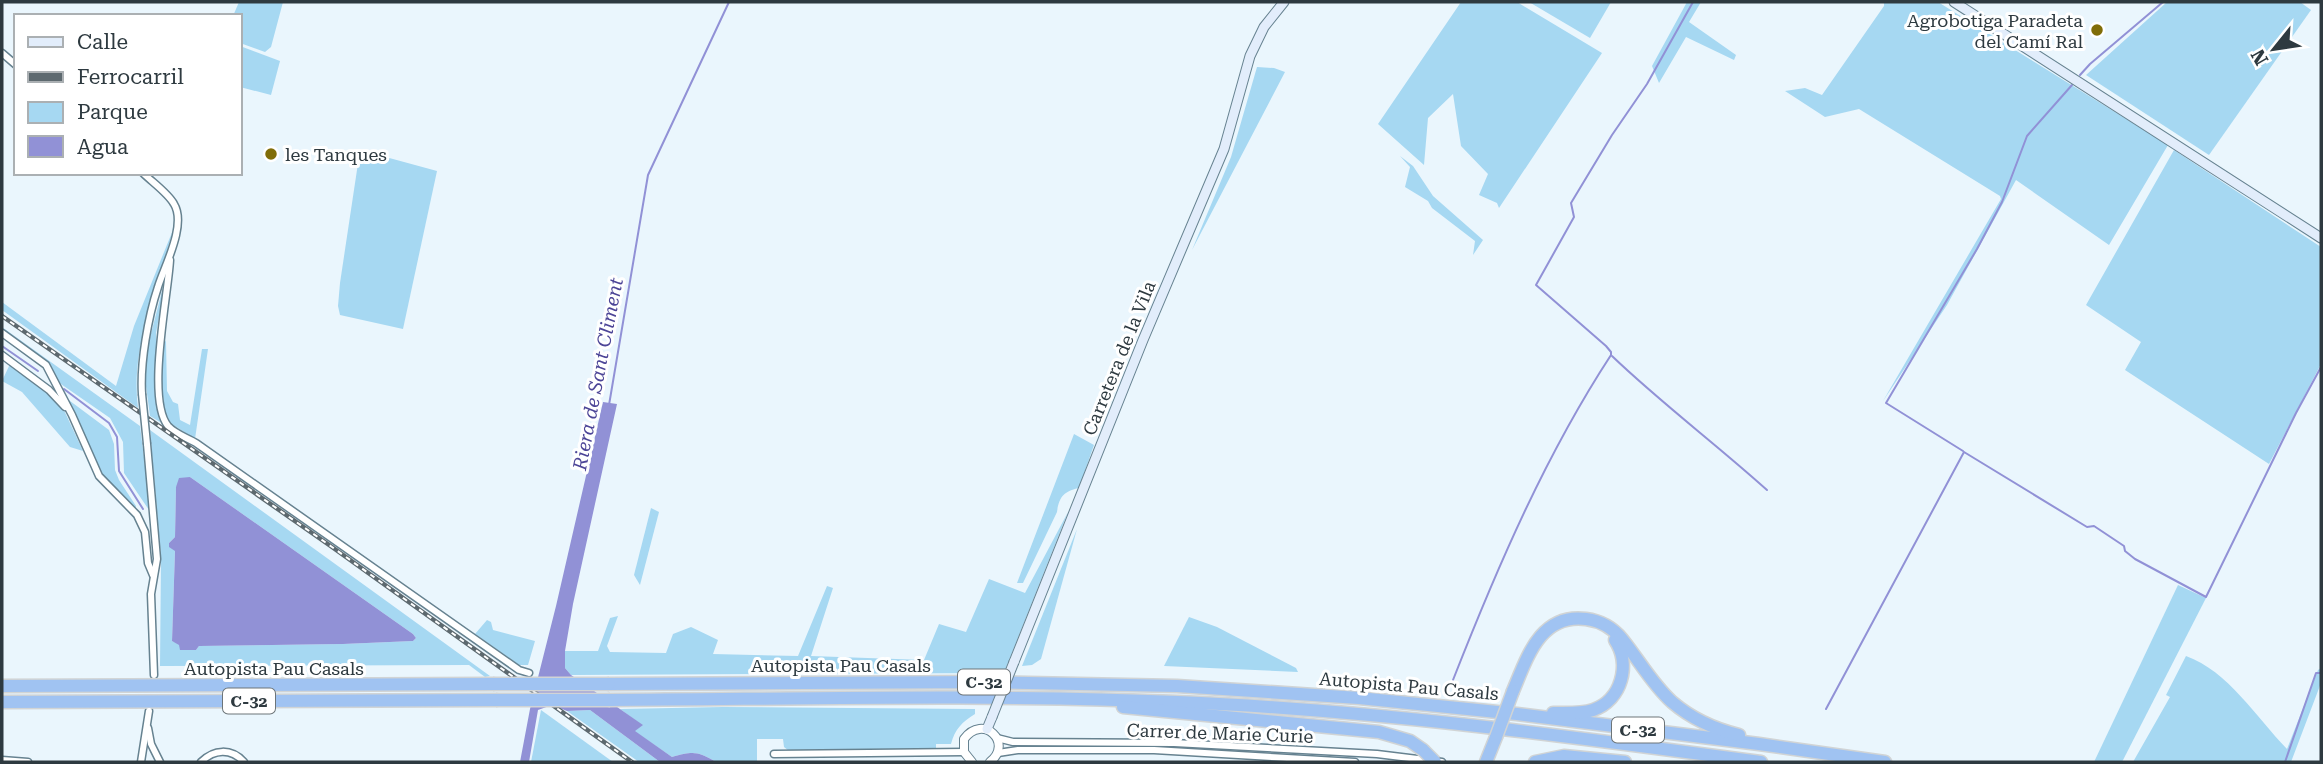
<svg xmlns="http://www.w3.org/2000/svg" width="2323" height="764" font-family="'Roboto Serif',serif">
<rect width="100%" height="100%" fill="#eaf6fd"/>
<!-- green -->
<g fill="#a6d8f2" fill-rule="evenodd">
<path d="M239,2H283L271,47L265,52L240,43V16H233Z"/>
<path d="M1461,2H1517L1602,53L1499,208L1497,203L1479,195L1488,174L1461,146L1453,94L1428,118L1424,165L1378,124Z"/>
<path d="M1529,2H1611L1590,38Z"/>
<path d="M1687,2H1701L1689,22L1736,55L1734,60L1686,37L1659,83L1652,66Z"/>
<path d="M1884,2H1938L2168,145L2109,245L2016,180L1947,305L1883,401L2001,199L2000,196L1859,109L1825,117L1785,91L1805,88L1822,95L1884,6Z"/>
<path d="M2167,2H2300L2311,10L2209,155L2086,75Z"/>
<path d="M240,46L280,61L271,95L240,87Z"/>
<path d="M1257,67L1274,68L1285,72L1192,250L1231,157Z"/>
<path d="M360,150L437,171L403,329L340,315L338,306L340,283Z"/>
<path d="M2174,150L2321,247V364L2269,464L2125,370L2141,342L2086,305Z"/>
<path d="M1400,156L1413,166L1433,196L1483,240L1473,255L1475,241L1432,208L1428,201L1405,187L1410,167Z"/>
<path d="M173,230C158,288 130,347 138,408L2,310V302L116,386L134,326Z"/>
<path d="M164,290L156,333L160,422L150,416L145,379L146,353L162,291Z"/>
<path d="M2,327L140,426L151,513L124,473L123,442L110,418L58,382L49,365L2,331Z"/>
<path d="M162,335L166,342L167,391L173,402L178,404L180,420L190,425L202,349H208L195,439L167,421L165,415L161,376Z"/>
<path d="M10,364L49,392L63,408L83,451L70,447L22,392L2,381Z"/>
<path d="M66,398L109,430L114,444L115,470L119,480L136,506L135,510L110,486L95,464Z"/>
<path d="M150,430L490,676L485,677L469,665L160,666L161,558ZM190,477L413,634L416,638L413,641L343,644L199,646L196,650L172,641L175,550L169,543L175,537L176,487Z"/>
<path d="M1074,434L1094,445L1079,488C1064,491 1059,497 1057,512L1023,583H1017Z"/>
<path d="M651,508L659,512L640,585L634,575Z"/>
<path d="M1068,512L1004,673L571,675L565,668V651H598L610,618L618,616L607,646L610,652L666,653L673,634L691,627L718,640L713,654L798,656L827,586L833,588L811,656L924,660L939,624L966,632L989,579L1025,593Z"/>
<path d="M1077,529L1041,659L1032,665L1022,666Z"/>
<path d="M2178,585L2206,598L2122,762H2094Z"/>
<path d="M1189,617L1217,627L1296,668L1298,672L1164,666Z"/>
<path d="M487,620L491,622L493,630L535,641L528,665H519L475,634Z"/>
<path d="M2186,656C2228,671 2256,717 2287,749L2318,670L2321,668V683L2291,762H2133L2170,697L2166,695Z"/>
<path d="M723,707L975,709V714C962,722 955,729 951,744H936V749L789,751L784,747L783,739H757V761L948,762H716C698,751 693,751 672,757L634,731L642,725L620,709Z"/>
<path d="M541,710L613,762H531Z"/>
<path d="M590,710L660,762H639L567,711Z"/>
</g>
<!-- water -->
<g fill="#9191d6">
<path d="M603,402L617,404L573,604L565,651V668L571,675L643,725L635,731L672,757C693,751 698,751 716,762H660L590,710L567,711L552,705L538,710L529,762H520L530,709L556,606Z"/>
<path d="M190,477L413,634L416,638L413,641L343,644L199,646L196,650H180L179,645L172,641L175,551L169,547V543L175,537L176,487L179,478Z"/>
</g>
<g fill="none" stroke-linecap="round" stroke-linejoin="round">
<!-- stream -->
<g stroke="#9191d6" stroke-width="2">
<path d="M2080,75L2090,64L2163,2"/>
<path d="M2,346L38,371"/>
<path d="M1612,356C1661,403 1716,444 1767,490"/>
<path d="M64,389L109,423L117,437L119,471L143,509"/>
<path d="M609,405L648,175L729,2"/>
<path d="M1963,451L1886,403L1977,249L2002,202L2027,136L2072,85"/>
<path d="M1453,680C1497,568 1545,456 1611,355V352L1606,346L1536,285L1574,217L1571,203L1612,135L1647,84L1693,2"/>
<path d="M1826,709L1964,452L2087,527L2094,526L2124,546L2125,551L2135,559L2206,597L2296,413L2321,367"/>
<path d="M2285,762L2316,673H2321"/>
</g>
<defs>
<g id="minor">
<path d="M2,53L16,65"/>
<path d="M170,260C168,296 146,399 168,426C175,434 188,438 196,443L519,670L529,673"/>
<path d="M2,333L46,365L72,415L99,476L137,515L145,532L148,563L153,575"/>
<path d="M2,355L49,390L65,407"/>
<path d="M142,394C140,363 148,317 158,287C164,267 187,225 174,204C168,193 152,182 143,173"/>
<path d="M147,444L157,559L151,594L154,675"/>
<path d="M148,728L151,744L160,762"/>
<path d="M997,738L1013,742L1174,743L1377,754L1442,762"/>
<path d="M998,753L1018,750H1154L1355,762"/>
<path d="M774,754L964,752"/>
<path d="M2,760L28,762"/>
<path d="M141,762L149,711"/>
<path d="M201,762C214,749 231,748 244,762"/>
</g>
<path id="tertiary" d="M972,762L964,752V739C983,713 1014,743 990,762"/>
<g id="secondary">
<path d="M1954,2L2321,238"/>
<path d="M1014,662L1143,340L1224,149L1250,56L1264,27L1284,2"/>
<path d="M987,729L992,717"/>
</g>
<g id="motorway">
<path d="M609,684L983,682L1177,686L1359,698L1517,714L1759,744L1885,762"/>
<path d="M2,686L493,684"/>
<path d="M1513,691C1527,658 1540,613 1586,619C1601,621 1612,627 1622,639C1639,660 1652,684 1672,702C1692,719 1714,729 1739,735"/>
<path d="M610,700C799,699 989,694 1178,702C1374,710 1567,736 1761,762"/>
<path d="M2,702L496,700"/>
<path d="M1123,707L1379,732L1410,741L1423,750"/>
<path d="M1553,713C1566,713 1581,714 1593,710C1622,700 1631,664 1615,640"/>
<path d="M1486,762L1496,737"/>
<path d="M1535,762L1564,756L1625,762"/>
</g>
</defs>
<!-- minor casing -->
<use href="#minor" stroke="#668290" stroke-width="9"/>
<!-- tertiary casing -->
<use href="#tertiary" stroke="#668290" stroke-width="10"/>
<!-- secondary casing -->
<use href="#secondary" stroke="#668290" stroke-width="11"/>
<!-- motorway casing -->
<use href="#motorway" stroke="#d1d4d5" stroke-width="15"/>
<!-- minor -->
<use href="#minor" stroke="#fff" stroke-width="6"/>
<!-- tertiary -->
<use href="#tertiary" stroke="#fff" stroke-width="8"/>
<!-- secondary -->
<use href="#secondary" stroke="#e2edfb" stroke-width="9"/>
<!-- motorway -->
<use href="#motorway" stroke="#a0c3f2" stroke-width="12"/>
<defs>
<path id="rail" d="M2,316L332,547L632,762"/>
</defs>
<!-- rail casing -->
<use href="#rail" stroke="#5d696f" stroke-width="4.5"/>
<!-- rail -->
<use href="#rail" stroke="#fff" stroke-width="2" stroke-dasharray="5" stroke-linecap="butt"/>
<defs>
<path id="minor-bridge" d="M142,394L147,444"/>
<path id="secondary-bridge" d="M992,717L1014,662"/>
<g id="motorway-bridge">
<path d="M493,684H609"/>
<path d="M496,700H610"/>
<path d="M1496,737L1513,691"/>
<path d="M1423,750L1435,762"/>
</g>
</defs>
<!-- minor-bridge casing -->
<use href="#minor-bridge" stroke="#668290" stroke-width="9" stroke-linecap="butt"/>
<!-- secondary-bridge casing -->
<use href="#secondary-bridge" stroke="#668290" stroke-width="11" stroke-linecap="butt"/>
<!-- motorway-bridge casing -->
<use href="#motorway-bridge" stroke="#d1d4d5" stroke-width="15" stroke-linecap="butt"/>
<!-- minor-bridge -->
<use href="#minor-bridge" stroke="#fff" stroke-width="6"/>
<!-- secondary-bridge -->
<use href="#secondary-bridge" stroke="#e2edfb" stroke-width="9"/>
<!-- motorway-bridge -->
<use href="#motorway-bridge" stroke="#a0c3f2" stroke-width="12"/>
</g>
<!-- markers -->
<g fill="#806d08" stroke="#fff" stroke-width="2.5">
<circle cx="2097" cy="30" r="7"/>
<circle cx="271" cy="154" r="7"/>
</g>
<g text-anchor="middle" dominant-baseline="central" stroke-width="6" stroke-linejoin="round" paint-order="stroke">
<!-- shield labels -->
<g fill="#fff" stroke="#6d7579" stroke-width="2">
<rect x="958" y="669.5" width="52" height="25" rx="5"/>
<rect x="223" y="688.5" width="52" height="25" rx="5"/>
<rect x="1612" y="717.5" width="52" height="25" rx="5"/>
</g>
<g font-size="16" font-weight="bold" fill="#2e3a40">
<text x="984" y="682">C-32</text>
<text x="249" y="701">C-32</text>
<text x="1638" y="730">C-32</text>
</g>
<!-- poi labels -->
<g font-size="18" fill="#2e3a40" stroke="#fff" text-anchor="end">
<text x="2083" y="20">Agrobotiga Paradeta<tspan x="2083" dy="21">del Camí Ral</tspan></text>
<text x="285" y="154" text-anchor="start">les Tanques</text>
</g>
<!-- street labels -->
<g font-size="18" fill="#2e3a40" stroke="#fff">
<text transform="translate(1119 358) rotate(-68)">Carretera de la Vila</text>
<text x="841" y="665">Autopista Pau Casals</text>
<text x="274" y="668">Autopista Pau Casals</text>
<text transform="translate(1409 686) rotate(5)">Autopista Pau Casals</text>
<text transform="translate(1220 733) rotate(2)">Carrer de Marie Curie</text>
</g>
<!-- water labels -->
<g font-size="19" font-style="italic" fill="#4c4597" stroke="#fff">
<text transform="translate(598 374) rotate(-79)">Riera de Sant Climent</text>
</g>
</g>
<!-- border -->
<rect width="2323" height="764" fill="none" stroke="#2e3a40" stroke-width="7"/>
<!-- legend -->
<rect x="14" y="14" width="228" height="161" fill="#ffffff" stroke="#abb0b3" stroke-width="2"/>
<rect x="28" y="37" width="35" height="10" fill="#e2edfb" stroke="#abb0b3" stroke-width="2"/>
<text x="77" y="49" font-size="21" fill="#2e3a40">Calle</text>
<rect x="28" y="72" width="35" height="10" fill="#5d696f" stroke="#abb0b3" stroke-width="2"/>
<text x="77" y="84" font-size="21" fill="#2e3a40">Ferrocarril</text>
<rect x="28" y="102" width="35" height="21" fill="#a6d8f2" stroke="#abb0b3" stroke-width="2"/>
<text x="77" y="119" font-size="21" fill="#2e3a40">Parque</text>
<rect x="28" y="136" width="35" height="21" fill="#9191d6" stroke="#abb0b3" stroke-width="2"/>
<text x="77" y="154" font-size="21" fill="#2e3a40">Agua</text>
<!-- north arrow -->
<g transform="translate(2274 49) rotate(240)" stroke="#ffffff" stroke-width="5" paint-order="stroke">
<path d="M0-5L12 26L0 18L-12 26Z" fill="#2e3a40"/>
<text y="-10" font-size="19" font-weight="bold" text-anchor="middle" fill="#2e3a40">N</text>
</g>
</svg>
